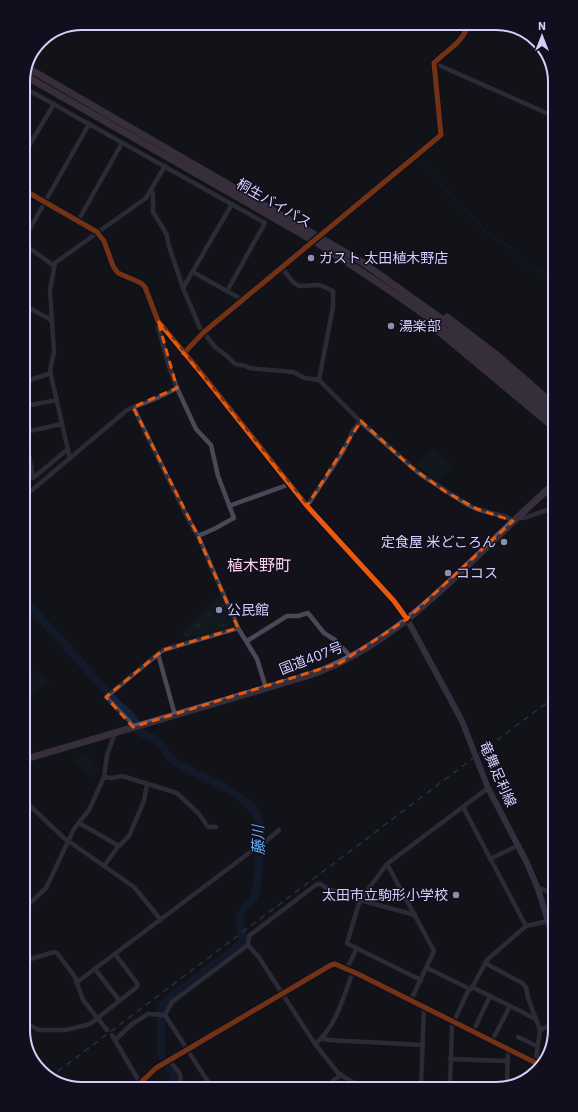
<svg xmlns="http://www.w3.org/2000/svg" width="578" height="1112" font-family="'IBM Plex Sans','Noto Sans JP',sans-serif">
<defs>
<pattern id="grass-tufts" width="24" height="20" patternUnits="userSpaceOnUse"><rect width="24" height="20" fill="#122324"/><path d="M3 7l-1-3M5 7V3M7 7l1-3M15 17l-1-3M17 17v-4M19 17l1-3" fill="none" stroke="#344245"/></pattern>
</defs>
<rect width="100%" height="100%" fill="#13121a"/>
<!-- grass -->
<path fill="url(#grass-tufts)" d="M221,593L233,626L186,638L183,631Z"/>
<!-- pitch -->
<g fill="#122324">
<path d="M433,448L452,464L439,481L417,466Z"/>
<path d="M26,665L49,681L26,698Z"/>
<path d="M86,752L100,771L90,779L75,760Z"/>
</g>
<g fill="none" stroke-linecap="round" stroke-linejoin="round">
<!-- stream -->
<g stroke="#13233d" stroke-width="1.5">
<path d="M418,159C435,175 449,195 466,212"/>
<path d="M469,214L477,221L485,232L511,248L525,264"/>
<path d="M532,267L552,278"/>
</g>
<!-- river -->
<path stroke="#13233d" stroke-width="8" d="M25,601C54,633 83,664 110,696C117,705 128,711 134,720C136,723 137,728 139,731C143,736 154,736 160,743C165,748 166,755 172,760C195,777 251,791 259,821C262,831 258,887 254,897C252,901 248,904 245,908C235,920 241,929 244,942L165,1002L161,1010V1052C164,1068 176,1070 175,1088"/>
<!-- minor -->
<g stroke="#494859" stroke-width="4.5">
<path d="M434,63L551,115"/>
<path d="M23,87L265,223L227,291"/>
<path d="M23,156L54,104"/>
<path d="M24,190L97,232L104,241L113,266L118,273L141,283L145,287L158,321L202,374L307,506L394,601L407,619"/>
<path d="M152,190L153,194V212L167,235L168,243L183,288L200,328L215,347L227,356L235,364L246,366L249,368L293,372L305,378L319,380L362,423L420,474L468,505L477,509L507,517L513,521"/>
<path d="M78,221L122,143"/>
<path d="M24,239L89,124"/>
<path d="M24,244L54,266"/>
<path d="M282,268L293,282L299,286L320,285L333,291V307L319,380"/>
<path d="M193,272L243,300"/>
<path d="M183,288L232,204"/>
<path d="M24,305L51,320"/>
<path d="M24,318L30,309"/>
<path d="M158,321V327L169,367L177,388L196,429L211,445L218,476L234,518L214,529L198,536"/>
<path d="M184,353L204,332L441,135L434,63C448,49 462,44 469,23"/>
<path d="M24,382L51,373"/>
<path d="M25,406L57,400"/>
<path d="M133,407L187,517L198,536L238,628L257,659L266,688"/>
<path d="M25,432L33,478L68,449"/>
<path d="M25,432L62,424"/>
<path d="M70,459L50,371L54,352L50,290L55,263L146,198L165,166"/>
<path d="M25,496L127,410L157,398L177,388"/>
<path d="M229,506L290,484"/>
<path d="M307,506L343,451L353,430L361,421"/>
<path d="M517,518H524L553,508"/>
<path d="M247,641L287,616H298L308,613L324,633L335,640L351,657"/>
<path d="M175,715L158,654L163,650L238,628"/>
<path d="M133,727L129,721L106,697L158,654"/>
<path d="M104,777L111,778L122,776L177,793L199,814L208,827H216"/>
<path d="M26,802L64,838L134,887L161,920"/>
<path d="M463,807L526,926"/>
<path d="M79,823L119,846"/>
<path d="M490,859L519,845"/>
<path d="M387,864L434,951L411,1000"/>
<path d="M104,866L117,848L129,836L144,801L147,784"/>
<path d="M538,889H543L554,895"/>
<path d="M360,900L415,915"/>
<path d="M27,906L46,888L74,829L89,810L104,777L107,755L115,733"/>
<path d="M27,960L54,952L57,953L75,977L83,1000L107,1030"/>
<path d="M485,963L522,983L526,987L528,998L540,1030L534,1072"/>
<path d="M347,968L357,948"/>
<path d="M427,968L470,989"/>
<path d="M95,969L119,1000"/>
<path d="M421,980L348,944L347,943L360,900L387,864L488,788"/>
<path d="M76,983L249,853L264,843L279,830"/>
<path d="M472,987L536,1019"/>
<path d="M165,1015L172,1002L248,945"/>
<path d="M165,1015L212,1088"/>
<path d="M27,1024L39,1030H66L90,1024L137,987V983L115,954"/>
<path d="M540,1030L555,1023"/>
<path d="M473,1032L490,996"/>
<path d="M112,1035L140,1083"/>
<path d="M518,1037L537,1046"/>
<path d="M322,1038L328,1040L423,1045"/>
<path d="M115,1040L132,1024L148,1014L165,1015"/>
<path d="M492,1041L510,1006"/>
<path d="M315,1044C336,1027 344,996 353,971"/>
<path d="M450,1059L507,1061"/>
<path d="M169,1060L180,1074L181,1088"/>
<path d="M421,1085H443"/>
<path d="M450,1085L452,1026L467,993L474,984L487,960L526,926L548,921"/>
<path d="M507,1085L508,1050"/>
<path d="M326,1086L341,1075"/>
<path d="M359,1086L338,1073L315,1044L258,956L248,945L249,936L317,884H320L331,890L360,899"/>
<path d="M421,1086L424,1007"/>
<path d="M135,1088L156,1068L331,965L335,964L358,974L542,1066"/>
</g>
<!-- major -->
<path stroke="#5b526a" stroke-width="6" d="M407,619L462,721L488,788L527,863L538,889L555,944"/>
<!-- highway -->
<g stroke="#645165" stroke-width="7">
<path d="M28,68L362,262L449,324L552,410"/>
<path d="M24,75L314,241C358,269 403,298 445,330C481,358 517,389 552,419"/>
<path d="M447,317L497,355L552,403"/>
<path d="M431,325L552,426"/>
<path d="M26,759L307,676C406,643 475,552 553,485"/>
</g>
<!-- rail -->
<path stroke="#425361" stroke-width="1.5" stroke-dasharray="6 5" stroke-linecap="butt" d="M49,1078L553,698"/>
<defs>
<g id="cycleway">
<path d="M24,190L97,232L104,241L113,266L118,273L141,283L145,287L158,321L202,374L307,506L394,601L407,619"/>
<path d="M184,353L204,332L441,135L434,63C448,49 462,44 469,23"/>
<path d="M135,1088L156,1068L331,965L335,964L358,974L542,1066"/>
</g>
</defs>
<!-- cycleway casing -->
<use href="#cycleway" stroke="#110e1d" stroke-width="8"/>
<!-- cycleway -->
<use href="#cycleway" stroke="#e8590c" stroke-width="5"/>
</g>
<!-- marked area -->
<path d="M0 0H578V1112H0ZM158,321L307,506L361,421L411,467L446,492L477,509L513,521L407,619L340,663L133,727L106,697L163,650L238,628L198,536L133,407L177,388Z" fill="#13121a" fill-opacity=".55" fill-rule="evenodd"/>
<path fill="none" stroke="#e8590c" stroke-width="3" stroke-dasharray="8 5" stroke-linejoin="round" d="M158,321L307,506L361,421L411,467L446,492L477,509L513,521L407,619L340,663L133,727L106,697L163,650L238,628L198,536L133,407L177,388Z"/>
<!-- markers -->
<g fill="#908dac" stroke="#110e1d" stroke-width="1.5">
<circle cx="311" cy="258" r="4"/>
<circle cx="391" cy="326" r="4"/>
<circle cx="504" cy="542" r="4"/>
<circle cx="448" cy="573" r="4"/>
<circle cx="219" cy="610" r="4"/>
<circle cx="456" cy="895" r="4"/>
</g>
<g text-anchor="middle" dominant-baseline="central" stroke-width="3" stroke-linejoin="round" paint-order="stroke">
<!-- street labels -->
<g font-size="14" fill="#d4cffa" stroke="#110e1d">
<text transform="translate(274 203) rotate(30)">桐生バイパス</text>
<text transform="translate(311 658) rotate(-21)">国道407号</text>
<text transform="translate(498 774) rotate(66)">竜舞足利線</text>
</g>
<!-- poi labels -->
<g font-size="14" fill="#d4cffa" stroke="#110e1d" text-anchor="start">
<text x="319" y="258">ガスト 太田植木野店</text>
<text x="399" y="326">湯楽部</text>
<text x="496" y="542" text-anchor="end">定食屋 米どころん</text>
<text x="456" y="573">ココス</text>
<text x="227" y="610">公民館</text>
<text x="448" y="895" text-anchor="end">太田市立駒形小学校</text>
</g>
<!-- water labels -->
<g font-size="15" font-style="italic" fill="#68afef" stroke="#110e1d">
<text transform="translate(258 840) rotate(-91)">藤川</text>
</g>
<!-- quarter labels -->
<g font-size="16" fill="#fad1eb" stroke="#110e1d">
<text x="259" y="565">植木野町</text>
</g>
</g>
<!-- crop -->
<path d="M0 0H578V1112H0ZM82 30H496A52 52 0 0 1 548 82V1030A52 52 0 0 1 496 1082H82A52 52 0 0 1 30 1030V82A52 52 0 0 1 82 30Z" fill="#110e1d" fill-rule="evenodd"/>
<path fill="none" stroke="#d4cffa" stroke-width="2" d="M82 30H496A52 52 0 0 1 548 82V1030A52 52 0 0 1 496 1082H82A52 52 0 0 1 30 1030V82A52 52 0 0 1 82 30Z"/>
<!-- north arrow -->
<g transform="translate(542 36)" stroke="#110e1d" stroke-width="3" paint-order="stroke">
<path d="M0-3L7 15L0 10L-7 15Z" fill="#d4cffa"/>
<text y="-6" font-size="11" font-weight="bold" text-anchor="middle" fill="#d4cffa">N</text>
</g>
</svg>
